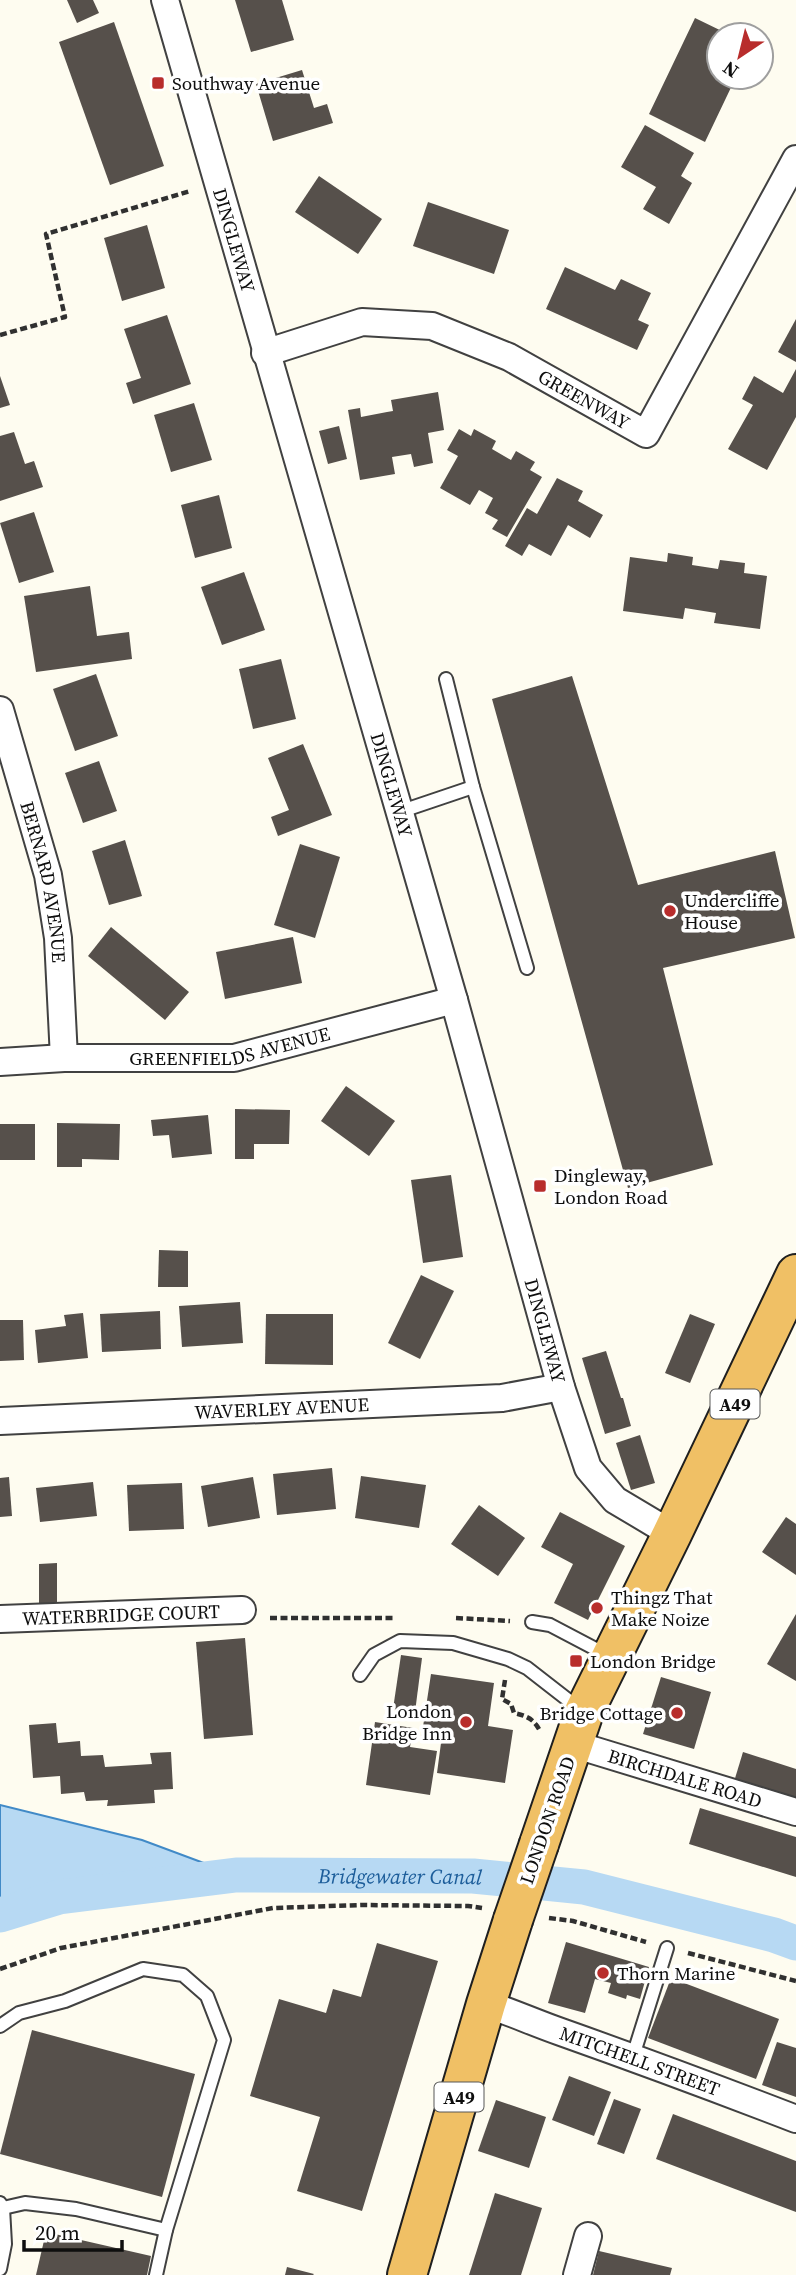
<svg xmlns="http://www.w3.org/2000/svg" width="796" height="2275" font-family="'Source Serif 4',serif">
<rect width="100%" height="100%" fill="#fefcf0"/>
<!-- water -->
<path fill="#b7d9f3" stroke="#418ac7" stroke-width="2" d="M0,1805L142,1840L236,1875L59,1897L0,1915Z"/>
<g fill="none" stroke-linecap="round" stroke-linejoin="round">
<!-- canal -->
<path stroke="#b7d9f3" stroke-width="35" id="s1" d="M0,1915L59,1897L236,1875L473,1876L584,1887L774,1935L796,1943"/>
</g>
<!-- building -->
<g fill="#56504b">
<path d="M67,0H93L99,13L77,23Z"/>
<path d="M235,0H282L294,40L251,52Z"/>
<path d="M695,18L730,35H719V77H736L705,142L649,114Z"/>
<path d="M114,22L164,166L110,185L59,42Z"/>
<path d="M302,70L314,108L327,104L333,123L273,141L256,84Z"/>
<path d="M645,125L694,153L681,176L692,183L669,224L643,209L656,187L621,167Z"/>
<path d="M319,176L382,219L358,254L295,212Z"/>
<path d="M428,202L509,230L494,274L413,246Z"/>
<path d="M147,225L165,288L122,301L104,238Z"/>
<path d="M565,267L615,290L621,279L651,293L638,320L649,325L637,350L546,309Z"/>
<path d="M167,315L191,384L133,404L126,383L141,378L124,329Z"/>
<path d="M796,319V362L778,352Z"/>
<path d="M796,369V417L767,470L728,449L753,405L742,399L754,376L783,393Z"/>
<path d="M0,376L10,405L0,408Z"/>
<path d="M438,392L444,430L428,433L433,463L414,467L411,454L392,457L395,474L360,480L348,410L360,408L361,417L387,412L393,411L391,400Z"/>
<path d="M194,403L212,460L171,472L154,415Z"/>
<path d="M339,426L347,459L328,464L319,431Z"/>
<path d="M459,429L471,436L474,429L496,441L492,449L511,460L516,451L535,462L530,470L542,477L507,537L492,529L498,520L485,513L493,498L479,490L470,505L440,488L458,456L447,450Z"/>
<path d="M14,432L25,464L34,461L43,487L0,501V436Z"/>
<path d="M557,478L583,491L578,501L603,515L590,538L568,525L551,556L529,544L522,556L505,546L527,508L537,514Z"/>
<path d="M219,495L232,548L195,558L181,505Z"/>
<path d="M34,512L54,572L19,583L0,523Z"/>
<path d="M668,553L693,557L692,565L718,569L720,560L745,563L744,573L767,576L760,629L714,623L716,613L685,608L683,619L623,611L630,557L667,562Z"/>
<path d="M244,572L265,630L222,645L201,587Z"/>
<path d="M90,586L97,636L129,632L132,659L36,672L24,596Z"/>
<path d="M281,659L296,719L253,729L239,669Z"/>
<path d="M96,674L118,736L75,751L53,689Z"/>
<path d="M572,676L638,885L775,851L795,938L663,968L713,1165L628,1188L492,699Z"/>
<path d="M303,744L332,815L278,836L271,817L289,810L268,758Z"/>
<path d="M99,761L117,811L83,823L65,773Z"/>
<path d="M125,840L142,896L109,905L92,851Z"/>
<path d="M300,844L340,857L315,938L274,925Z"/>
<path d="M111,927L189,992L165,1020L88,956Z"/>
<path d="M293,937L302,983L225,999L216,952Z"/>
<path d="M346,1086L395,1121L369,1156L321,1121Z"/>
<path d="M235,1109L290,1110L289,1144H254V1159H235Z"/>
<path d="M208,1115L212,1154L172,1158L169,1135L153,1136L151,1120Z"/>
<path d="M57,1123L120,1124L119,1160L82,1159V1167H57Z"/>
<rect x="0" y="1124" width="35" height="36"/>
<path d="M451,1175L463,1257L423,1263L411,1180Z"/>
<path d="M159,1250L188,1251V1287H158Z"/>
<path d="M421,1275L454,1291L420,1359L388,1343Z"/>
<path d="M240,1302L243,1343L182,1347L179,1306Z"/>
<path d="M160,1311L161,1349L102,1352L100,1314Z"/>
<path d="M83,1313L88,1358L38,1363L35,1330L66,1326L64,1315Z"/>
<path d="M266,1314H333V1365L265,1364Z"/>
<path d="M690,1314L715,1324L690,1383L665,1373Z"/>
<path d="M0,1320H23L24,1360L0,1361Z"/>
<path d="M606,1351L621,1398H623L631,1426L605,1434L582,1358Z"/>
<path d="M640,1435L655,1483L631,1490L616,1443Z"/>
<path d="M332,1468L336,1509L277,1515L273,1474Z"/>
<path d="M361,1476L426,1485L419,1528L355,1518Z"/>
<path d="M9,1477L12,1516L0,1517V1478Z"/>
<path d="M253,1477L260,1518L208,1527L201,1486Z"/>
<path d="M93,1482L97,1516L40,1522L36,1488Z"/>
<path d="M182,1483L184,1529L129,1531L127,1485Z"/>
<path d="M479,1505L525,1538L498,1576L451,1544Z"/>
<path d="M560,1512L625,1546L588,1620L554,1603L573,1564L541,1547Z"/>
<path d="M786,1517L796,1524V1575L762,1552Z"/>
<path d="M57,1563V1603L39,1604V1564Z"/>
<path d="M796,1614V1681L767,1664Z"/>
<path d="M245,1638L253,1735L204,1739L196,1642Z"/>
<path d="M401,1655L422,1658L415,1712L393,1709Z"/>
<path d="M431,1674L494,1683L488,1726L513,1730L505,1783L437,1773L441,1743L421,1740Z"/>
<path d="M661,1677L711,1692L694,1749L643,1734Z"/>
<path d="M375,1722L413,1728L410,1747L437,1751L430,1795L366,1785Z"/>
<path d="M56,1723L58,1743L80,1741L81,1756L103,1755L105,1767L152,1764L150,1753L171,1752L173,1789L154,1790L155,1803L107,1806L108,1800L86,1801L84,1792L61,1794L60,1776L33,1778L29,1725Z"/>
<path d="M743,1752L796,1769V1804L733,1785Z"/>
<path d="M700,1808L796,1837V1877L689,1844Z"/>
<path d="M566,1942L649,1967L640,1999L627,1995L626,1999L608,1993L611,1983L595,1979L585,2013L548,2003Z"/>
<path d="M377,1943L438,1961L362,2211L297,2191L320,2117L250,2096L279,1999L326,2013L333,1989L361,1997Z"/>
<path d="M671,1978L779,2019L756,2079L648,2038Z"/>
<path d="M32,2030L195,2074L162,2197L0,2154Z"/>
<path d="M777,2042L796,2048V2097L762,2085Z"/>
<path d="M569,2076L611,2092L594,2136L552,2120Z"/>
<path d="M614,2099L641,2109L624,2154L597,2144Z"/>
<path d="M496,2100L546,2117L529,2168L478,2151Z"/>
<path d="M673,2114L796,2161V2212L656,2159Z"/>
<path d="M495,2193L542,2208L521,2275H469Z"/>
<path d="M46,2232L151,2256L147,2275H36Z"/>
<path d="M599,2251L672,2268L670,2275H593Z"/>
<path d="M287,2267L314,2274L313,2275H285Z"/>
</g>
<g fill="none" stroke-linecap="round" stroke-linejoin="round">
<defs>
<g id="service">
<path d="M446,679L473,787L527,968"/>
<path d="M399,812L473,787"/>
<path d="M532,1622L550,1625L609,1656"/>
<path d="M360,1675L374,1655L400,1641L453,1643L508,1659L527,1668L581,1710"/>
<path d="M0,2026L19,2013L65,2001L143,1969L183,1975L207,1996L224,2040L166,2230L156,2275"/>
<path d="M633,2056L667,1948"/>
<path d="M0,2203L3,2208L5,2244L0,2269"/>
<path d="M3,2208L25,2203L76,2209L166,2230"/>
</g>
<g id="minor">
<path id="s2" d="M165,0L454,1000L561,1387L588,1468L615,1500L672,1534"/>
<path id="s3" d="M265,353L362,322L432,326L509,357L646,434L796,159"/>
<path id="s4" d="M0,710L48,875L58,938L64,1058"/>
<path id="s5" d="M0,1062L64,1058H234L454,1000"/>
<path id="s6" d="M0,1421L502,1398L561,1387"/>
<path id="s7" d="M0,1619L242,1610"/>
<path id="s8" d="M573,1744L796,1812"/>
<path id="s9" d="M486,2004C511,2012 535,2023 561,2032C640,2060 718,2089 796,2119"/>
<path d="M577,2275L588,2236"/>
</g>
<g id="trunk">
<path d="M539,1844L584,1712L672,1534L796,1274"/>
<path d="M407,2275L486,2004L513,1920"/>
</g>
</defs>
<!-- service casing -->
<use href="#service" stroke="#414141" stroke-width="16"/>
<!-- minor casing -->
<use href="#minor" stroke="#414141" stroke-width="30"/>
<!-- trunk casing -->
<use href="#trunk" stroke="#1f1f1f" stroke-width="42"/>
<!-- path -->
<g stroke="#303030" stroke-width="4.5" stroke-dasharray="7 3.5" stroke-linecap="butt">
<path d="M0,335L65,317L46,234L190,191"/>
<path d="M270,1618H394"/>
<path d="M456,1618L510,1621"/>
<path d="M505,1680L502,1699L511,1704L514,1713C527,1716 534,1719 540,1731"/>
<path d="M549,1918L573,1921L646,1942"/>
<path d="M688,1953L796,1981"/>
<path d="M0,1969L61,1948L273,1908L361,1905L468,1906L482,1908"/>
</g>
<!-- service -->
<use href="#service" stroke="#fff" stroke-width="12"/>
<!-- minor -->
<use href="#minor" stroke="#fff" stroke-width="26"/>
<!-- trunk -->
<use href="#trunk" stroke="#f0c065" stroke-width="38"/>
<defs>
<path id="trunk-bridge" d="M513,1920L539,1844"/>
</defs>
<!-- trunk-bridge casing -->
<use href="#trunk-bridge" stroke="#1f1f1f" stroke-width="42" stroke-linecap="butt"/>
<!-- trunk-bridge -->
<use href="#trunk-bridge" stroke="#f0c065" stroke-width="38"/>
</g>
<!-- markers -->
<g fill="#b82d2c" stroke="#fff" stroke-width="2.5">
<rect x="151" y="76" width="14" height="14" rx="3.5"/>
<circle cx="670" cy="911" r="7"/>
<rect x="533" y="1179" width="14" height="14" rx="3.5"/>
<circle cx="597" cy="1608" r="7"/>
<rect x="569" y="1654" width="14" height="14" rx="3.5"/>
<circle cx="677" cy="1713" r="7"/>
<circle cx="466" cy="1722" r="7"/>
<circle cx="603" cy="1973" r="7"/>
</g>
<g text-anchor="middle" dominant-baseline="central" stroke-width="7" stroke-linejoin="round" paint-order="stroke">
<!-- shield labels -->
<g fill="#fff" stroke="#565656" stroke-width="2">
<rect x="710.5" y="1389.5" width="49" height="29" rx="5"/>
<rect x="434.5" y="2082.5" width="49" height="29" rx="5"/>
</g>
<g font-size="18" font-weight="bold" fill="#0e0e0e">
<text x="735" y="1404">A49</text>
<text x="459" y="2097">A49</text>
</g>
<!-- poi labels -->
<g font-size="19" fill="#0e0e0e" stroke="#fff" text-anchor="start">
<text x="172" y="83">Southway Avenue</text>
<text x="684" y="900">Undercliffe<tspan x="684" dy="22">House</tspan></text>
<text x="554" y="1175">Dingleway,<tspan x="554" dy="22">London Road</tspan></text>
<text x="611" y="1597">Thingz That<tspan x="611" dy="22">Make Noize</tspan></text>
<text x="590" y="1661">London Bridge</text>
<text x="452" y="1711" text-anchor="end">London<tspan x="452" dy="22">Bridge Inn</tspan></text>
<text x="663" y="1713" text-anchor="end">Bridge Cottage</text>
<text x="617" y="1973">Thorn Marine</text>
</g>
<!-- street labels -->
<g font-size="19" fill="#0e0e0e" stroke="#fff">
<text stroke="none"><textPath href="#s2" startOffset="250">DINGLEWAY</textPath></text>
<text stroke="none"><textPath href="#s3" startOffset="341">GREENWAY</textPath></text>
<text stroke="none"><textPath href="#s2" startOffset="817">DINGLEWAY</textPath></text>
<text stroke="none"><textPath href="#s4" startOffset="178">BERNARD AVENUE</textPath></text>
<text stroke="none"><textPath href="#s5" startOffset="231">GREENFIELDS AVENUE</textPath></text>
<text stroke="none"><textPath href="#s2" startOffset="1384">DINGLEWAY</textPath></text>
<text stroke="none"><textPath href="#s6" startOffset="282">WAVERLEY AVENUE</textPath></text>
<text stroke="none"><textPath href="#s7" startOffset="121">WATERBRIDGE COURT</textPath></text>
<text stroke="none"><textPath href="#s8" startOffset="117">BIRCHDALE ROAD</textPath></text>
<text transform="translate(547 1820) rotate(-71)">LONDON ROAD</text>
<text stroke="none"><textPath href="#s9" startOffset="164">MITCHELL STREET</textPath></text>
</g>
<!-- water labels -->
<g font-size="21" font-style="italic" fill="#1c5d9a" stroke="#fff">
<text stroke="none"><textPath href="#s1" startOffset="404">Bridgewater Canal</textPath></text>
</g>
</g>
<!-- north arrow -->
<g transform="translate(740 56) rotate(215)"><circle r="33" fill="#ffffff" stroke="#9f9f9f" stroke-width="2"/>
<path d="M0-5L12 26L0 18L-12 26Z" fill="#b82d2c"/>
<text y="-10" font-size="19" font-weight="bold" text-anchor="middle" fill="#0e0e0e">N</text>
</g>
<!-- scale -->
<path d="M24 2240v10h98v-10" fill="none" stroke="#0e0e0e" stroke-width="3.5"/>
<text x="35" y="2240" font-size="21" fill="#0e0e0e" stroke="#ffffff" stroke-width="5" paint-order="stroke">20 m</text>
</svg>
